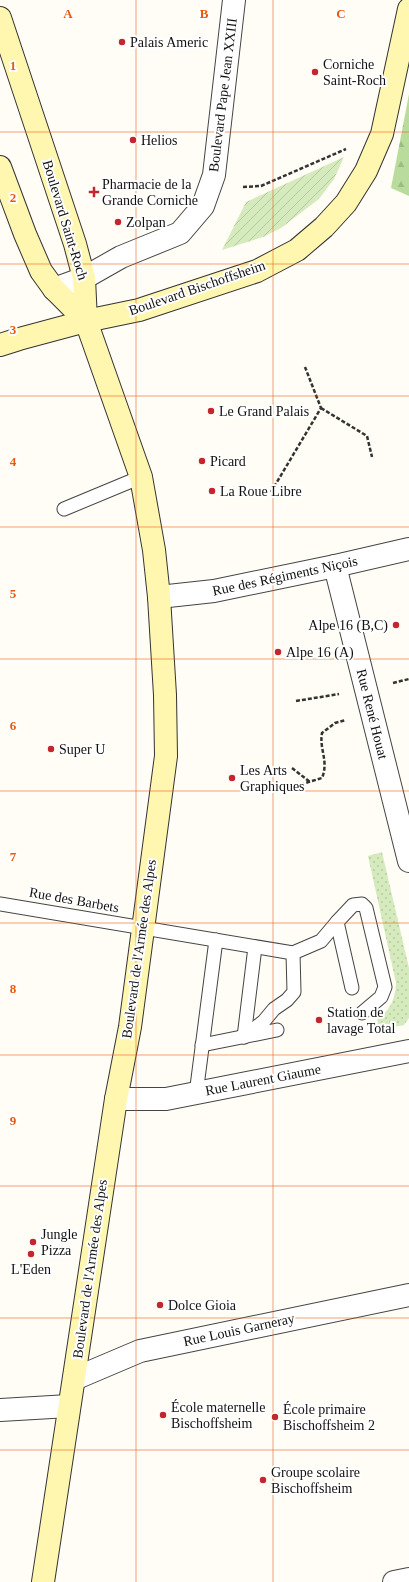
<svg xmlns="http://www.w3.org/2000/svg" width="409" height="1582" font-family="'Times New Roman',serif">
<defs>
<pattern id="grass-dots" width="8" height="8" patternUnits="userSpaceOnUse"><rect width="8" height="8" fill="#d5ebbd"/><path d="M2 2h.1M6 6h.1" fill="none" stroke="#b6c8a1" stroke-width="1.8" stroke-linecap="round"/></pattern>
<pattern id="forest-firs" width="22" height="20" patternUnits="userSpaceOnUse"><rect width="22" height="20" fill="#b9dc9c"/><path d="M5 1l3.5 6h-7zM16 11l3.5 6h-7z" fill="#9ebc85"/></pattern>
<pattern id="garden-furrows" width="10" height="10" patternUnits="userSpaceOnUse"><rect width="10" height="10" fill="#d5ebbd"/><path d="M-1 1l2-2M0 10L10 0M9 11l2-2" fill="none" stroke="#b6c8a1"/></pattern>
</defs>
<rect width="100%" height="100%" fill="#fffdf5"/>
<!-- grass -->
<path fill="url(#grass-dots)" d="M382,852L409,968V1018L404,1025L379,1030L377,1019C391,1010 395,999 396,983L368,856Z"/>
<!-- forest -->
<path fill="url(#forest-firs)" d="M409,94V196L391,188Z"/>
<!-- garden -->
<path fill="url(#garden-furrows)" d="M344,157L334,179L319,199L281,228L263,237L222,250L246,202Z"/>
<g fill="none" stroke-linecap="round" stroke-linejoin="round">
<defs>
<g id="lane">
<path d="M64,509L141,477"/>
<path d="M0,904L293,953L321,941L337,922L353,905L362,904L366,908L385,987L381,997L362,1013"/>
<path d="M337,922L352,988"/>
<path d="M244,1037L264,1021L274,1009L287,1000L294,992L293,953"/>
<path d="M244,1037L255,947"/>
<path d="M202,1045L277,1030"/>
<path d="M196,1094L216,940"/>
</g>
<g id="street">
<path d="M54,289L84,278L121,257L180,233L203,206L214,175L234,0"/>
<path d="M335,566L409,861"/>
<path d="M159,597L214,591L335,566L409,549"/>
<path d="M116,1099H166L409,1051"/>
<path d="M74,1379L140,1351L409,1295"/>
<path d="M0,1410L69,1406"/>
<path d="M394,1582L409,1579"/>
</g>
<g id="secondary">
<path d="M0,18L75,244L84,278L86,321L141,477L154,550L159,597L165,695L166,756L130,1027L116,1099L43,1582"/>
<path d="M0,167L25,234L41,271L54,289L86,321"/>
<path d="M0,345L19,339L86,321L139,310L257,271L297,250L324,227L346,203L366,171L382,134L409,9"/>
</g>
</defs>
<!-- lane casing -->
<use href="#lane" stroke="#444" stroke-width="15"/>
<!-- street casing -->
<use href="#street" stroke="#444" stroke-width="24"/>
<!-- secondary casing -->
<use href="#secondary" stroke="#333" stroke-width="24"/>
<!-- path -->
<g stroke="#333" stroke-width="2.5" stroke-dasharray="4 2" stroke-linecap="butt">
<path d="M243,187L261,186L346,149"/>
<path d="M321,408L367,436L372,457"/>
<path d="M271,492L321,408L305,367"/>
<path d="M393,683L409,679"/>
<path d="M296,701L339,694"/>
<path d="M292,768L310,782"/>
<path d="M289,788L322,778C329,761 319,749 322,733L335,723L346,720"/>
</g>
<!-- lane -->
<use href="#lane" stroke="#fff" stroke-width="13"/>
<!-- street -->
<use href="#street" stroke="#fff" stroke-width="22"/>
<!-- secondary -->
<use href="#secondary" stroke="#fff6b0" stroke-width="22"/>
</g>
<!-- grid -->
<path fill="none" stroke="#e8590c" stroke-width="1" stroke-opacity="0.55" d="M136,0V1582M273,0V1582M0,132H409M0,264H409M0,396H409M0,527H409M0,659H409M0,791H409M0,923H409M0,1055H409M0,1186H409M0,1318H409M0,1450H409"/>
<!-- markers -->
<g fill="#c4262e" stroke="#fff" stroke-width="1.5">
<circle cx="122" cy="42" r="4"/>
<circle cx="315" cy="72" r="4"/>
<circle cx="133" cy="140" r="4"/>
<path d="M92 186h4v4h4v4h-4v4h-4v-4h-4v-4h4z"/>
<circle cx="118" cy="222" r="4"/>
<circle cx="211" cy="411" r="4"/>
<circle cx="202" cy="461" r="4"/>
<circle cx="212" cy="491" r="4"/>
<circle cx="396" cy="625" r="4"/>
<circle cx="278" cy="652" r="4"/>
<circle cx="51" cy="749" r="4"/>
<circle cx="232" cy="778" r="4"/>
<circle cx="319" cy="1020" r="4"/>
<circle cx="33" cy="1242" r="4"/>
<circle cx="31" cy="1254" r="4"/>
<circle cx="160" cy="1305" r="4"/>
<circle cx="163" cy="1415" r="4"/>
<circle cx="275" cy="1417" r="4"/>
<circle cx="263" cy="1480" r="4"/>
</g>
<g text-anchor="middle" dominant-baseline="central" stroke-width="4" stroke-linejoin="round" paint-order="stroke">
<!-- poi labels -->
<g font-size="14" fill="#111" stroke="#fff" text-anchor="start">
<text x="130" y="42">Palais Americ</text>
<text x="323" y="64">Corniche<tspan x="323" dy="16">Saint-Roch</tspan></text>
<text x="141" y="140">Helios</text>
<text x="102" y="184">Pharmacie de la<tspan x="102" dy="16">Grande Corniche</tspan></text>
<text x="126" y="222">Zolpan</text>
<text x="219" y="411">Le Grand Palais</text>
<text x="210" y="461">Picard</text>
<text x="220" y="491">La Roue Libre</text>
<text x="388" y="625" text-anchor="end">Alpe 16 (B,C)</text>
<text x="286" y="652">Alpe 16 (A)</text>
<text x="59" y="749">Super U</text>
<text x="240" y="770">Les Arts<tspan x="240" dy="16">Graphiques</tspan></text>
<text x="327" y="1012">Station de<tspan x="327" dy="16">lavage Total</tspan></text>
<text x="41" y="1234">Jungle<tspan x="41" dy="16">Pizza</tspan></text>
<text x="31" y="1269" text-anchor="middle">L'Eden</text>
<text x="168" y="1305">Dolce Gioia</text>
<text x="171" y="1407">École maternelle<tspan x="171" dy="16">Bischoffsheim</tspan></text>
<text x="283" y="1409">École primaire<tspan x="283" dy="16">Bischoffsheim 2</tspan></text>
<text x="271" y="1472">Groupe scolaire<tspan x="271" dy="16">Bischoffsheim</tspan></text>
</g>
<!-- street labels -->
<g font-size="14" fill="#111" stroke="#fff">
<text transform="translate(223 95) rotate(-83)">Boulevard Pape Jean XXIII</text>
<text transform="translate(65 220) rotate(73)">Boulevard Saint-Roch</text>
<text transform="translate(197 288) rotate(-19)">Boulevard Bischoffsheim</text>
<text transform="translate(285 576) rotate(-12)">Rue des Régiments Niçois</text>
<text transform="translate(372 714) rotate(76)">Rue René Houat</text>
<text transform="translate(74 900) rotate(10)">Rue des Barbets</text>
<text transform="translate(139 949) rotate(-82)">Boulevard de l'Armée des Alpes</text>
<text transform="translate(263 1080) rotate(-11)">Rue Laurent Giaume</text>
<text transform="translate(90 1269) rotate(-82)">Boulevard de l'Armée des Alpes</text>
<text transform="translate(239 1330) rotate(-12)">Rue Louis Garneray</text>
</g>
</g>
<g font-size="13" text-anchor="middle" font-weight="bold" fill="#e8590c" stroke="#fff" stroke-width="4" stroke-linejoin="round" paint-order="stroke">
<text x="68" y="18">A</text>
<text x="204" y="18">B</text>
<text x="341" y="18">C</text>
<text x="13" y="70">1</text>
<text x="13" y="202">2</text>
<text x="13" y="334">3</text>
<text x="13" y="466">4</text>
<text x="13" y="598">5</text>
<text x="13" y="730">6</text>
<text x="13" y="861">7</text>
<text x="13" y="993">8</text>
<text x="13" y="1125">9</text>
</g>
</svg>
